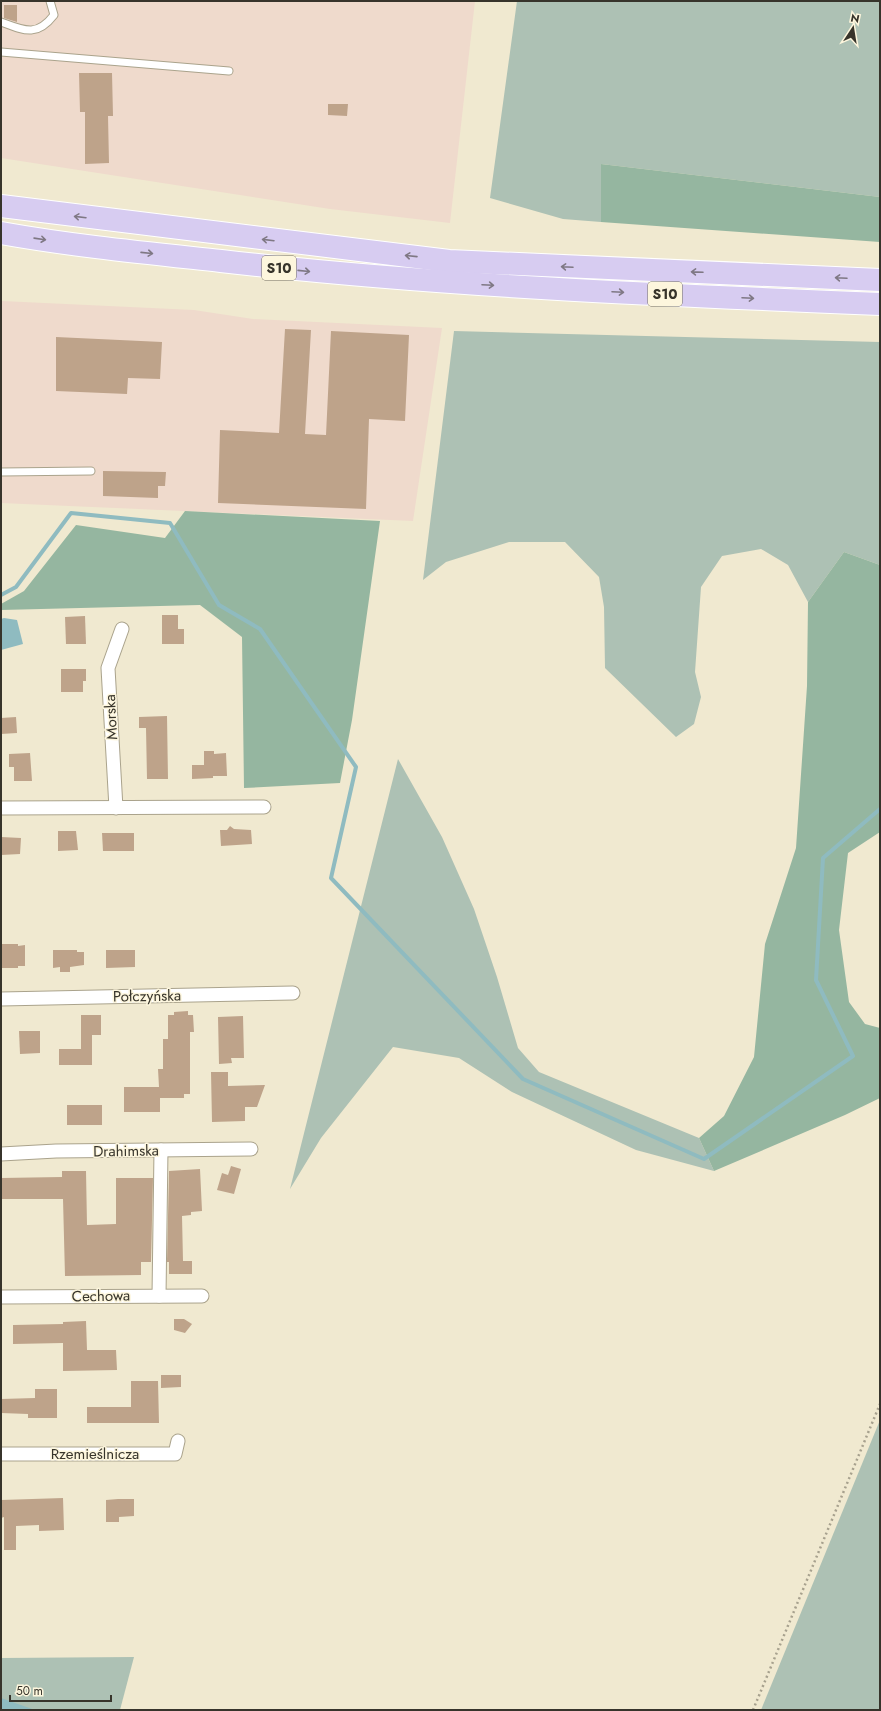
<svg xmlns="http://www.w3.org/2000/svg" width="881" height="1711" font-family="Jost,sans-serif">
<rect width="100%" height="100%" fill="#f0e9d0"/>
<!-- industrial -->
<g fill="#efdacc">
<path d="M1,1H475L450,223L330,209L1,158Z"/>
<path d="M2,301L194,310L253,319L442,328L413,521L1,503Z"/>
</g>
<!-- green -->
<g fill="#adc1b4">
<path d="M517,1H880V197L601,164V222L563,219L490,198Z"/>
<path d="M454,331L880,342V565L844,552L808,602L788,565L761,549L722,556L701,587L695,672L701,697L694,724L676,737L605,668L604,607L599,577L565,542H509L446,562L423,580Z"/>
<path d="M398,759L442,837L474,909L497,977L518,1048L539,1072L699,1138L714,1171L636,1150L512,1092L459,1058L393,1047L321,1138L290,1189Z"/>
<path d="M880,1420V1710H761Z"/>
<path d="M134,1657L120,1710H1V1658Z"/>
</g>
<!-- forest -->
<g fill="#95b6a0">
<path d="M601,164L880,197V242L601,222Z"/>
<path d="M185,511L380,521L352,720L340,783L244,788L242,637L200,605L1,610V604L24,591L76,525L165,538Z"/>
<path d="M844,552L880,565V832L848,853L839,930L849,1002L865,1024L880,1028V1098L845,1115L714,1171L699,1138L724,1116L754,1057L765,944L796,848L807,686L808,602Z"/>
</g>
<!-- water -->
<g fill="#8fbbc0">
<path d="M4,618L17,620L23,644L1,650V619Z"/>
<path d="M1,1698L35,1710H36H1Z"/>
</g>
<g fill="none" stroke-linecap="round" stroke-linejoin="round">
<!-- stream -->
<path stroke="#8fbbc0" stroke-width="4" d="M1,595L16,587L71,513L170,523L219,605L260,629L356,767L331,878L523,1079L704,1159L853,1056L816,980L823,858L880,809"/>
</g>
<!-- building -->
<g fill="#bea38a">
<path d="M4,5H17V22L4,18Z"/>
<path d="M79,73H112L113,116H108L109,163L85,164V112H80Z"/>
<path d="M328,104H348L347,116L328,115Z"/>
<path d="M285,329L311,330L305,434L326,435L331,331L409,335L405,421L369,419L366,509L218,503L220,430L279,433Z"/>
<path d="M56,337L162,342L160,379L128,378L127,394L56,391Z"/>
<path d="M103,471L166,472L165,486H158V498L103,496Z"/>
<path d="M162,615H178V629H184V644H162Z"/>
<path d="M85,616L86,644H66L65,617Z"/>
<path d="M61,669H86V681H83V692H61Z"/>
<path d="M167,716L168,779H147L146,728H139V717Z"/>
<path d="M16,717L17,733L1,734V718Z"/>
<path d="M204,751H214V754L226,753L227,776H213V778L192,779V765H204Z"/>
<path d="M30,753L32,781H14V767H9V754Z"/>
<path d="M230,826L234,829L251,830L252,844L221,846L220,830H227Z"/>
<path d="M58,831H76L78,850L58,851Z"/>
<path d="M102,833H134V851H103Z"/>
<path d="M1,837L21,838L20,854L1,855Z"/>
<path d="M1,944H18V946L25,945V966H18V968H1Z"/>
<path d="M53,950H77V952H84V965L70,967V972H60V967L53,968Z"/>
<path d="M106,950H135V967L106,968Z"/>
<path d="M188,1011V1015H193L194,1032H190V1094H184V1098H160V1112H124V1087H159L158,1069H163V1039H168V1015H174V1012Z"/>
<path d="M81,1015H101V1035H92V1065H59V1049H81Z"/>
<path d="M243,1016L244,1058H231L232,1063L219,1064L218,1017Z"/>
<path d="M19,1031H40V1053L20,1054Z"/>
<path d="M211,1072H228V1086L265,1085L257,1107H245V1121L212,1122Z"/>
<rect x="67" y="1105" width="35" height="20"/>
<path d="M231,1166L241,1169L234,1194L217,1190L222,1173L228,1175Z"/>
<path d="M200,1169L202,1211L191,1212V1215L182,1216L183,1261H192V1274H169V1262H167L169,1171Z"/>
<path d="M62,1171H86L87,1225L116,1224V1178H153L151,1262H141V1275L65,1276L63,1199H1V1178L62,1177Z"/>
<path d="M174,1319H184L192,1324L185,1333L174,1330Z"/>
<path d="M86,1321L87,1350H116L117,1370L63,1371V1343L13,1344V1325L63,1324V1322Z"/>
<path d="M161,1375H181V1387L161,1388Z"/>
<path d="M131,1381H158L159,1423H87V1407H131Z"/>
<path d="M35,1389H57V1418H28V1414L1,1413V1399L35,1398Z"/>
<path d="M63,1498L64,1530L39,1531V1525L16,1526V1550H4V1517L1,1518V1500Z"/>
<path d="M118,1499H134V1516L119,1517V1522H106V1500Z"/>
</g>
<g fill="none" stroke-linecap="round" stroke-linejoin="round">
<defs>
<g id="lane">
<path d="M1,22C25,31 37,37 54,15L50,1"/>
<path d="M1,52L229,71"/>
<path d="M1,472L91,471"/>
</g>
<g id="street">
<path d="M1,808L264,807"/>
<path d="M116,808L108,668L122,629"/>
<path d="M1,999L293,993"/>
<path d="M1,1154L56,1151L251,1149"/>
<path d="M159,1296L161,1150"/>
<path d="M1,1297L202,1296"/>
<path d="M1,1454H175L178,1441"/>
</g>
<g id="highway">
<path d="M1,206L449,261L880,280"/>
<path d="M1,233C74,246 147,253 221,261C440,286 660,295 880,304"/>
</g>
</defs>
<!-- lane casing -->
<use href="#lane" stroke="#aaa38c" stroke-width="9"/>
<!-- street casing -->
<use href="#street" stroke="#aaa38c" stroke-width="15"/>
<!-- highway casing -->
<use href="#highway" stroke="#fff" stroke-width="24"/>
<!-- path -->
<path stroke="#a7a18e" stroke-width="2.5" stroke-dasharray="2 3" stroke-linecap="butt" d="M753,1710L880,1404"/>
<!-- lane -->
<use href="#lane" stroke="#fff" stroke-width="7"/>
<!-- street -->
<use href="#street" stroke="#fff" stroke-width="13"/>
<!-- highway -->
<use href="#highway" stroke="#d7ccf1" stroke-width="22"/>
</g>
<!-- one-way arrows -->
<defs><path id="oneway-shaft" d="M-6 0H5M1.5-3L5.5 0L1.5 3" fill="none" stroke-width="1.6" stroke-linecap="round" stroke-linejoin="round"/></defs>
<g stroke="#7f7884">
<use href="#oneway-shaft" transform="translate(80 217) rotate(-173)"/>
<use href="#oneway-shaft" transform="translate(40 239) rotate(8)"/>
<use href="#oneway-shaft" transform="translate(268 240) rotate(-173)"/>
<use href="#oneway-shaft" transform="translate(147 253) rotate(6)"/>
<use href="#oneway-shaft" transform="translate(411 256) rotate(-174)"/>
<use href="#oneway-shaft" transform="translate(567 267) rotate(-177)"/>
<use href="#oneway-shaft" transform="translate(304 271) rotate(6)"/>
<use href="#oneway-shaft" transform="translate(697 272) rotate(-178)"/>
<use href="#oneway-shaft" transform="translate(841 278) rotate(-177)"/>
<use href="#oneway-shaft" transform="translate(488 285) rotate(3)"/>
<use href="#oneway-shaft" transform="translate(618 292) rotate(3)"/>
<use href="#oneway-shaft" transform="translate(748 298) rotate(3)"/>
</g>
<g text-anchor="middle" dominant-baseline="central" stroke-width="3" stroke-linejoin="round" paint-order="stroke">
<!-- shield labels -->
<g fill="#fdf6dd" stroke="#726e60" stroke-width="1">
<rect x="262" y="256" width="34" height="24" rx="3"/>
<rect x="648" y="282" width="34" height="24" rx="3"/>
</g>
<g font-size="14" font-weight="bold" fill="#37342b">
<text x="279" y="268">S10</text>
<text x="665" y="294">S10</text>
</g>
<!-- street labels -->
<g font-size="15" fill="#37342b" stroke="#fdf6dd">
<text transform="translate(111 717) rotate(-93)">Morska</text>
<text transform="translate(147 996) rotate(-1)">Połczyńska</text>
<text transform="translate(126 1151) rotate(-1)">Drahimska</text>
<text transform="translate(101 1296) rotate(-1)">Cechowa</text>
<text x="95" y="1454">Rzemieślnicza</text>
</g>
</g>
<!-- border -->
<rect width="881" height="1711" fill="none" stroke="#37342b" stroke-width="4"/>
<!-- north arrow -->
<g transform="translate(853 28) rotate(12)" stroke="#fdf6dd" stroke-width="3" paint-order="stroke">
<path d="M0-3L7 15L0 10L-7 15Z" fill="#37342b"/>
<text y="-6" font-size="11" font-weight="bold" text-anchor="middle" fill="#37342b">N</text>
</g>
<!-- scale -->
<path d="M10 1695v6h101v-6" fill="none" stroke="#37342b" stroke-width="2"/>
<text x="16" y="1695" font-size="12" fill="#37342b" stroke="#fdf6dd" stroke-width="3" paint-order="stroke">50 m</text>
</svg>
